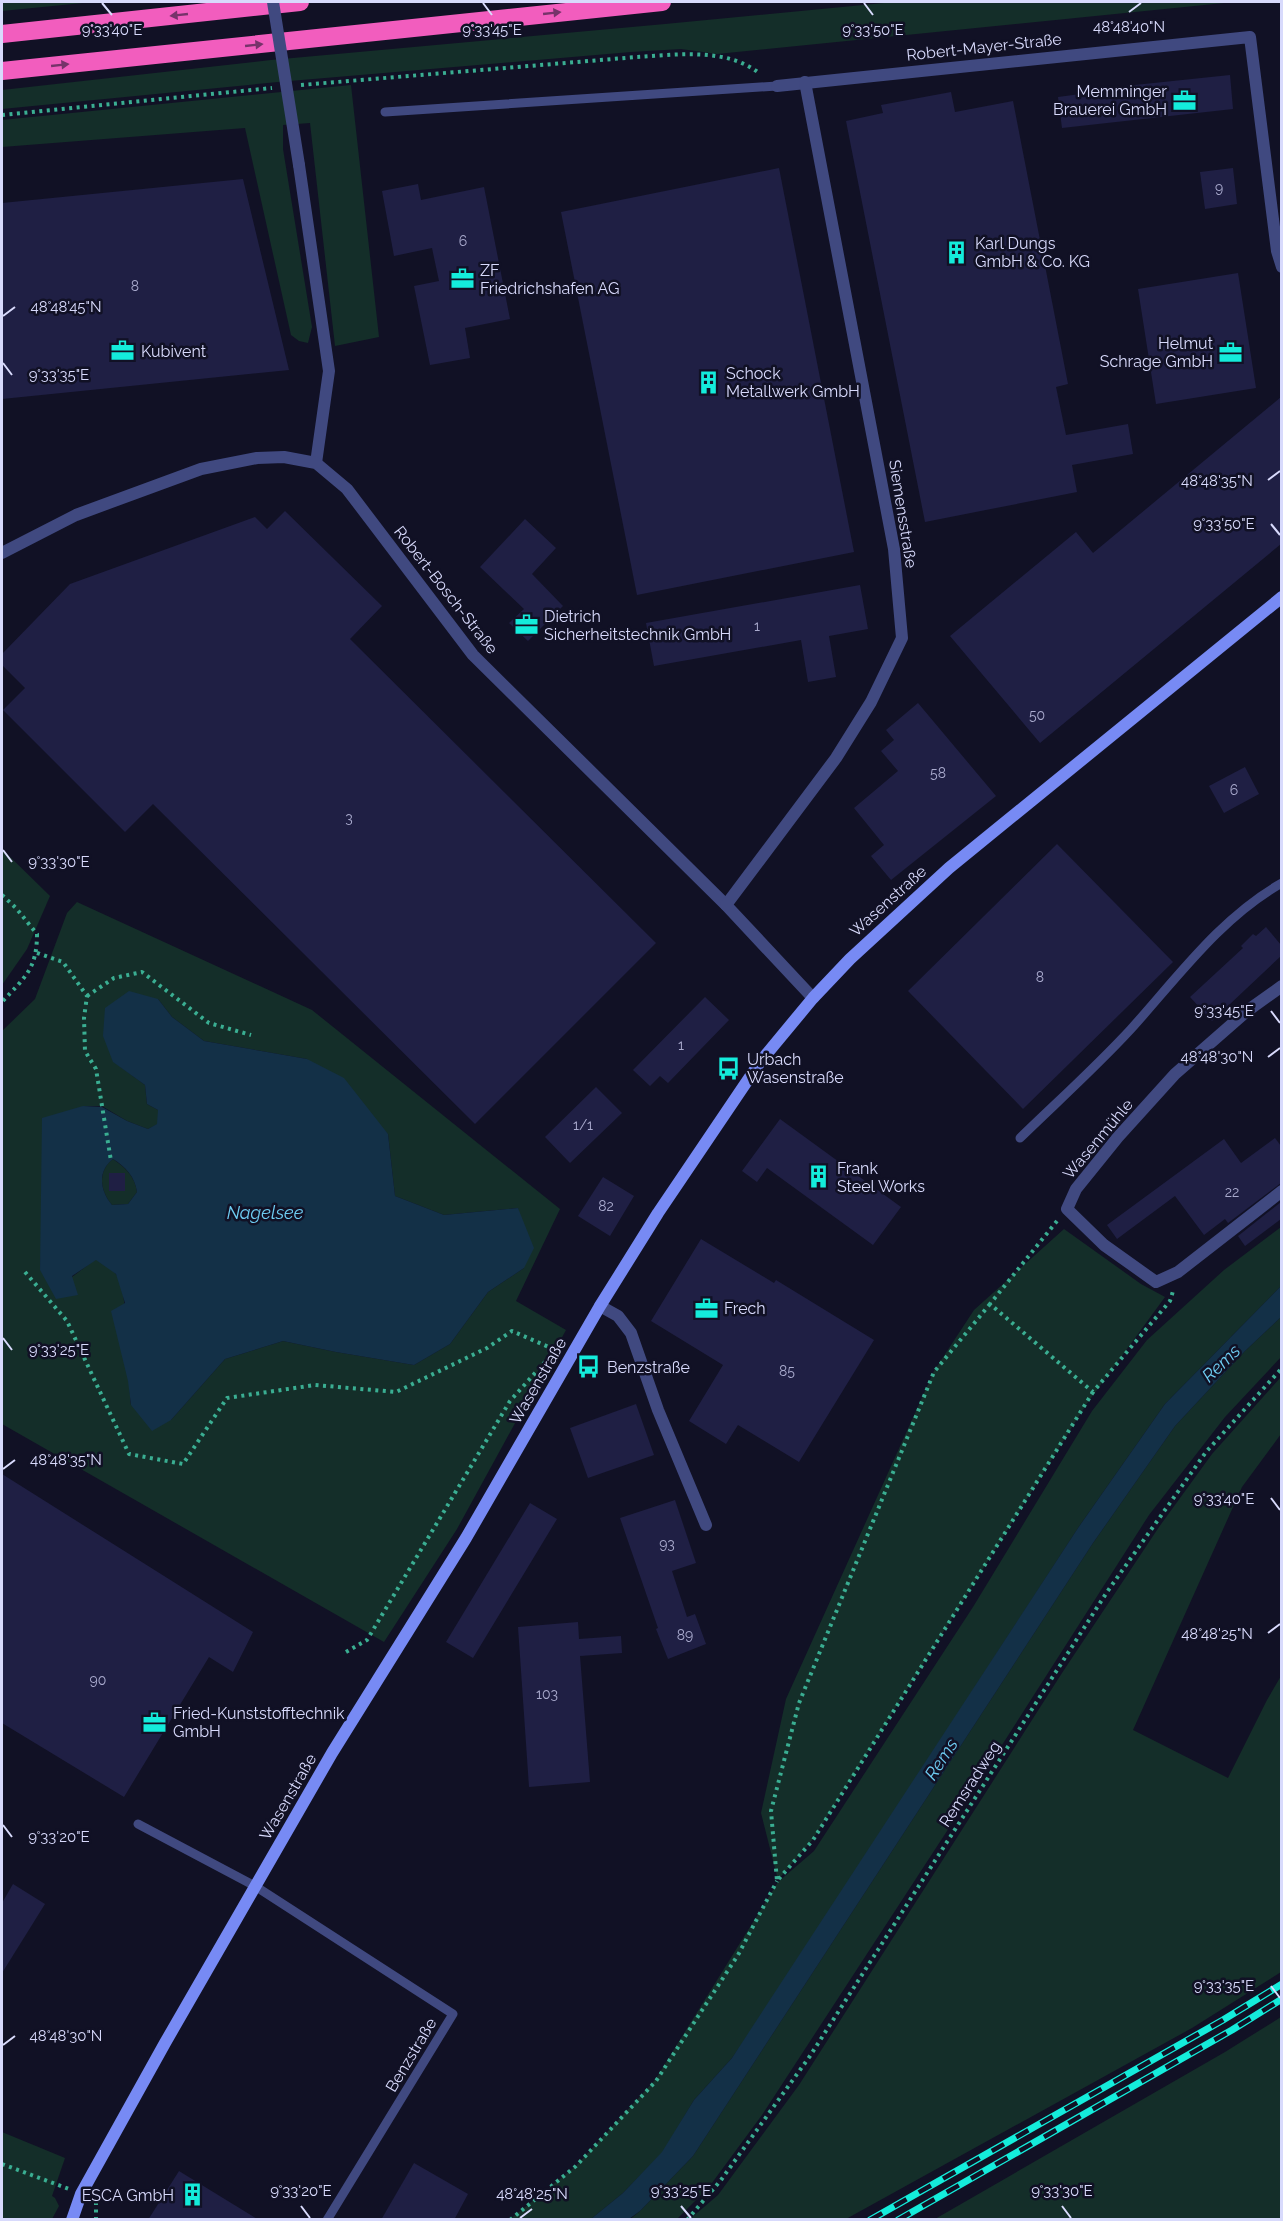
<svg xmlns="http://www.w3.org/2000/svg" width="1283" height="2221" font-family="Raleway,sans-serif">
<rect width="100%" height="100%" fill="#111125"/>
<!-- green -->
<g fill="#142e29" fill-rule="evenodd">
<path d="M2,2H93L2,11Z"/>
<path d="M894,2H1234L717,54L681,49L631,52L278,82L2,109V90L271,60L665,24Z"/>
<path d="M351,85L379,337L335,346L310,123L283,125V149L312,327L308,343L299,341L291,335L245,128L2,147V120Z"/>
<path d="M2,849L50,896L27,949L2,985Z"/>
<path d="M77,902L312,1010L560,1209L516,1301L566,1330L457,1529L384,1642L2,1424V1031L35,999L67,913ZM158,999L172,1017L204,1041L307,1059L388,1134L395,1196L444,1215L518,1208L524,1268L488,1292L450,1344L414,1365L336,1352L283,1341L225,1359L171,1420L131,1405C128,1379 130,1289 115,1273C111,1268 102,1264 96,1259L72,1277L40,1270L42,1238L83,1106H102L127,1121L148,1129L158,1124V1110L147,1104L145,1085L114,1062Z"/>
<path d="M113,1159C126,1168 135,1177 137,1192L128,1204L112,1205C100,1191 97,1171 113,1159Z"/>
<path d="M1281,1227V1286L1165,1404L1078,1528L772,2000L732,2058L694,2100L663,2152L623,2193L591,2219L509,2220L576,2166L655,2080L778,1882L814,1851L973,1607L1092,1411L1147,1340L1224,1270Z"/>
<path d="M1064,1229L1141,1284L1165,1297L1086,1405L813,1839L778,1880L761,1813L786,1699L934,1371L974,1310Z"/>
<path d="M1281,1317V1357L1225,1417L1149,1515L947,1831L762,2115L709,2187L677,2219L629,2220L640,2211L693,2156L1093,1543L1175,1426L1245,1351Z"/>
<path d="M1281,1377V1434L1242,1487L1133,1730L1228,1778L1267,1700L1281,1676V1972L1192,2028L846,2219H690L718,2195L799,2085L1062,1673L1159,1527L1212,1454Z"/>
<path d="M1281,2017V2219H935L1225,2052Z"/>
<path d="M2,2132L65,2158L52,2196L55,2198L59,2206L52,2219H2Z"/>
</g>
<!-- water -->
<g fill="#133047" fill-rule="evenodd">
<path d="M129,991L158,999L172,1017L204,1041L307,1059L344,1078L388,1134L395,1196L444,1215L518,1208L534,1248L524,1268L488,1292L450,1344L414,1365L336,1352L283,1341L225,1359L171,1420L152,1431L131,1405L128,1381L111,1311L125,1303L116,1274L96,1260L72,1276L78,1295L56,1299L40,1270L42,1118L83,1106L102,1107L127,1121L148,1129L157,1124L158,1110L147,1104L145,1085L113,1062L103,1036L105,1008ZM113,1159C126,1167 135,1177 137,1192L128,1204L112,1205C100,1191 97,1171 113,1159Z"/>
<path d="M1281,1286V1317L1245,1351L1175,1426L1093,1543L693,2156L640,2211L629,2219H591L623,2193L662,2152L694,2100L732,2058L1078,1528L1165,1404Z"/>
</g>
<!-- building -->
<g fill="#1f1f44">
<path d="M1230,75L1233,109L1062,128L1058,97L1125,88V86Z"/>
<path d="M951,92L955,112L1013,101L1068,384L1056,387L1066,435L1128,424L1133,454L1072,465L1077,492L925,522L846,121L883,113L881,105Z"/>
<path d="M779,168L854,552L637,595L561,212Z"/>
<path d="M1233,168L1237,204L1205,209L1200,172Z"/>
<path d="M243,179L289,370L2,399V203Z"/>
<path d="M418,184L421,200L484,187L510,319L465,328L470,358L430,365L414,286L439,281L432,248L394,256L382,191Z"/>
<path d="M1238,273L1256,388L1156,404L1138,289Z"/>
<path d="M1281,397V544L1040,743L950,636L1076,532L1093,553Z"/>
<path d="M285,511L382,606L350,639L656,943L475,1124L153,804L125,832L3,710L25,688L2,665V654L70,584L255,517L267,529Z"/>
<path d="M525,519L556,548L532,574L563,606L528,641L509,623L524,609L480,567Z"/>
<path d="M860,585L868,629L829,636L836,677L808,682L801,640L654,666L646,623Z"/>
<path d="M918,703L996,796L891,880L871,856L884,845L854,808L898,771L881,751L894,740L886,730Z"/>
<path d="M1245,767L1259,794L1224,813L1209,786Z"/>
<path d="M1057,844L1173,962L1023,1109L908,991Z"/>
<path d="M1266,927L1281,945V956L1212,1021L1190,997L1243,948L1241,946L1253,934L1256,936Z"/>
<path d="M705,997L729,1020L668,1083L660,1076L650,1086L633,1070Z"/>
<path d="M596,1087L622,1113L570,1163L545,1137Z"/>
<path d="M780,1119L901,1207L873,1245L767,1168L757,1182L742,1171Z"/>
<path d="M1275,1138L1281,1146V1183L1228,1223L1225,1219L1204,1235L1175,1196L1117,1239L1107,1225L1224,1139L1241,1163Z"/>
<rect x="109" y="1173" width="16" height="18"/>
<path d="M603,1177L634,1196L610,1236L578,1216Z"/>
<path d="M1281,1202V1219L1245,1246L1238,1236Z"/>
<path d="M701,1239L774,1283L776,1280L874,1340L799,1462L738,1425L726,1444L689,1421L723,1365L651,1321Z"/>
<path d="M636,1404L654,1455L588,1478L570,1428Z"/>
<path d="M2,1474L253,1632L233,1672L209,1657L124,1797L2,1723Z"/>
<path d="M675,1500L696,1563L672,1571L687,1617L695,1614L706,1644L668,1659L656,1629L658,1628L620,1518Z"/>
<path d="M530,1503L557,1519L473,1658L446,1642Z"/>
<path d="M578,1622L579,1639L621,1636L622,1653L580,1656L590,1782L529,1787L518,1627Z"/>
<path d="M13,1884L45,1904L2,1973V1903Z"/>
<path d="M414,2163L468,2194L454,2220H381Z"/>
<path d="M179,2171L259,2220H148Z"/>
</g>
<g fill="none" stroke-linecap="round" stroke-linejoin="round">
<!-- path -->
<g stroke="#3aae92" stroke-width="4" stroke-dasharray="3 4.5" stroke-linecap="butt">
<path d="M301,85L636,57C676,55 725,47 759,73"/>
<path d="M2,115L272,88"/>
<path d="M2,895L16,908L37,934C37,969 25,977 2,1002"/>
<path d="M37,953L63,962L87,996L84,1018L85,1051L96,1069L111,1161"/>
<path d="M87,996L114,978L142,972L209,1023L251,1035"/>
<path d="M1057,1221L990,1304L1093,1392L1170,1301L1173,1291"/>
<path d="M25,1272L67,1321L129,1454L183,1464L227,1398L315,1385L396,1392L487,1348L512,1331L558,1351"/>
<path d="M990,1304L934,1372L799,1703L771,1811L777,1881L813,1840L1093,1392"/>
<path d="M346,1652L367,1640L510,1401L554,1352"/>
<path d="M2,2164L69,2189"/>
<path d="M96,2202V2220"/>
<path d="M510,2220L576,2166L656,2081L738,1955L777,1881"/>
<path d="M687,2220L721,2180L810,2056L1107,1592L1206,1452L1282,1368"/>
</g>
<!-- lane -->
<g stroke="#404980" stroke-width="9">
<path d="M385,112L777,86"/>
<path d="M1020,1138C1057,1102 1096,1067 1131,1029C1177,978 1221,917 1282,883"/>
<path d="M138,1824L255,1886L453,2014L327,2220"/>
</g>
<!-- street -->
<g stroke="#404980" stroke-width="12">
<path d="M777,86L1250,37L1277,251L1282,267"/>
<path d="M299,165L329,371L316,463"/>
<path d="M2,553L76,515L201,469L257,458L284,457L316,463L347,489L473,655L726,905L813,998"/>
<path d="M726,905L836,758L871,702L902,638L894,549L805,82"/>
<path d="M1282,986L1247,1011L1175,1074L1118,1137L1076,1189L1067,1209L1104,1245L1156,1282L1178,1272L1282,1191"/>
<path d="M600,1306L618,1316L631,1333L658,1410L706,1525"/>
</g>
<!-- secondary -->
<path stroke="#778af4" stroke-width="12" d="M72,2220L81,2194L165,2043L332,1753L466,1538L600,1306L658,1213L760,1062L813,998L850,959L949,868L1282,597"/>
<!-- highway -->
<g stroke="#f25dbe" stroke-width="18">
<path d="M2,34L300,2"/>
<path d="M2,71L662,2"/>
</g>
<defs>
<g id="rail">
<path d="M870,2220L1223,2020L1282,1984"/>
<path d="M898,2220L1232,2030L1282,1999"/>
</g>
</defs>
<!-- rail casing -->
<use href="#rail" stroke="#14ecdb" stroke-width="7"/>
<!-- rail -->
<use href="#rail" stroke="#111125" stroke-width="4.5" stroke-dasharray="14" stroke-linecap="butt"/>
<!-- street-bridge -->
<path stroke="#404980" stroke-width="12" d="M273,2L299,165"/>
</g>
<!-- one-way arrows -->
<defs><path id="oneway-solid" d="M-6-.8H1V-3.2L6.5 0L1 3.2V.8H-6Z" transform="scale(1.5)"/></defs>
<g fill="#76336a">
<use href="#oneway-solid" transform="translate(552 13) rotate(-6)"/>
<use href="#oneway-solid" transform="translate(179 15) rotate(174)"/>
<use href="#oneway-solid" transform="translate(254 45) rotate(-6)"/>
<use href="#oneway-solid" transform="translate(60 65) rotate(-6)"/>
</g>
<!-- ticks -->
<path fill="none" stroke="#d8dafc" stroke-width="2" d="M102,3L112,15M483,3L492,15M864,3L873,15M1129,12L1141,3M3,316L15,307M3,363L12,375M1268,480L1280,471M1271,524L1280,535M3,850L12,862M1271,1011L1280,1023M1268,1057L1280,1048M3,1338L12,1350M3,1469L15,1460M1271,1498L1280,1510M1268,1633L1280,1624M3,1825L12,1837M1271,1986L1280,1998M3,2045L15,2036M301,2206L310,2218M681,2206L691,2218M1062,2206L1071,2218M520,2218L532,2209"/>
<!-- icons -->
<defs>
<symbol id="office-bare" viewBox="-9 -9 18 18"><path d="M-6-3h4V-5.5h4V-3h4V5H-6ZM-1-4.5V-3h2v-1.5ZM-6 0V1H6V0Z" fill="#14ecdb" stroke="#111125" stroke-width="2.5" paint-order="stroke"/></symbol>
<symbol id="building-bare" viewBox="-9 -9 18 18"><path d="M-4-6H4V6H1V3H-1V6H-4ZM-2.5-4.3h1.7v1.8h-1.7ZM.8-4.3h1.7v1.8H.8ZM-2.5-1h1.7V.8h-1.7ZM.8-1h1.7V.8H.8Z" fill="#14ecdb" stroke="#111125" stroke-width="2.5" paint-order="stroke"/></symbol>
<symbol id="bus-bare" viewBox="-9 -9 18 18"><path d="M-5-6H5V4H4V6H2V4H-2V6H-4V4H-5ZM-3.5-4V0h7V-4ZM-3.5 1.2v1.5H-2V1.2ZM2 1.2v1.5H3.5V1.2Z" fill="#14ecdb" stroke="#111125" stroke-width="2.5" paint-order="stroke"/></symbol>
</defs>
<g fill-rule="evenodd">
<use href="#office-bare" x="1168" y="84" width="33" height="33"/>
<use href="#building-bare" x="940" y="236" width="33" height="33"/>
<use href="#office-bare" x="446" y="262" width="33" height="33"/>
<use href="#office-bare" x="106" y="334" width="33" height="33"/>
<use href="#office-bare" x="1214" y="336" width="33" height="33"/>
<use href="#building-bare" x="692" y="366" width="33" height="33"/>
<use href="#office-bare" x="510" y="608" width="33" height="33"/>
<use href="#bus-bare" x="712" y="1052" width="33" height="33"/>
<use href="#building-bare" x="802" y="1160" width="33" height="33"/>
<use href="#office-bare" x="690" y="1292" width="33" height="33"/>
<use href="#bus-bare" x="572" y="1350" width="33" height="33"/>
<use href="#office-bare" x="138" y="1706" width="33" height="33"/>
<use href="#building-bare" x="176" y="2178" width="33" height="33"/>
</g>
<g text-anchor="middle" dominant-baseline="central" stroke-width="5" stroke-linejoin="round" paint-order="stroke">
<!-- number labels -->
<g font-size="14" fill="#aaabce">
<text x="1219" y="188">9</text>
<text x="463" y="241">6</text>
<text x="135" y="286">8</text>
<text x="757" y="626">1</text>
<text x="1037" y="715">50</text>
<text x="938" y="773">58</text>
<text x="1234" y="790">6</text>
<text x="349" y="818">3</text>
<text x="1040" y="977">8</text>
<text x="681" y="1045">1</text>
<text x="583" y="1125">1/1</text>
<text x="1232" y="1192">22</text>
<text x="606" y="1206">82</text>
<text x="787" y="1371">85</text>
<text x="667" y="1544">93</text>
<text x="685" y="1635">89</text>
<text x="98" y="1680">90</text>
<text x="547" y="1694">103</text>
</g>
<!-- street labels -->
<g font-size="16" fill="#d8dafc" stroke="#111125">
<text transform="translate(984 47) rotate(-6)">Robert-Mayer-Straße</text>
<text transform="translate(903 514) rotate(81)">Siemensstraße</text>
<text transform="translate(446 590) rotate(52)">Robert-Bosch-Straße</text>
<text transform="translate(888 901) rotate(-42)">Wasenstraße</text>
<text transform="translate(1098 1139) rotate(-50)">Wasenmühle</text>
<text transform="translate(538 1381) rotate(-60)">Wasenstraße</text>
<text transform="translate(970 1784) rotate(-57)">Remsradweg</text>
<text transform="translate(288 1797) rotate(-60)">Wasenstraße</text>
<text transform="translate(411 2055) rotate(-59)">Benzstraße</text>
</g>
<!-- poi labels -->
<g font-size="16" fill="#d8dafc" stroke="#111125" text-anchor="start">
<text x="1167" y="91" text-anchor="end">Memminger<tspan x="1167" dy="18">Brauerei GmbH</tspan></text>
<text x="975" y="243">Karl Dungs<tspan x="975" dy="18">GmbH &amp; Co. KG</tspan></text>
<text x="480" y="270">ZF<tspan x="480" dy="18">Friedrichshafen AG</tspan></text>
<text x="1213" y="343" text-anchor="end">Helmut<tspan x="1213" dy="18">Schrage GmbH</tspan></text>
<text x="141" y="351">Kubivent</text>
<text x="726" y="373">Schock<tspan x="726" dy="18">Metallwerk GmbH</tspan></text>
<text x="544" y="616">Dietrich<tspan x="544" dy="18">Sicherheitstechnik GmbH</tspan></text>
<text x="747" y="1059">Urbach<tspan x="747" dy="18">Wasenstraße</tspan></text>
<text x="837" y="1168">Frank<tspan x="837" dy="18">Steel Works</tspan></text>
<text x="724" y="1308">Frech</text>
<text x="607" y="1367">Benzstraße</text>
<text x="173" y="1713">Fried-Kunststofftechnik<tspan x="173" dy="18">GmbH</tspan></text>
<text x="174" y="2195" text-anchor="end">ESCA GmbH</text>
</g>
<!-- water labels -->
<g font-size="18" font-style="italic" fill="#6ecdf3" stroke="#111125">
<text x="265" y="1212">Nagelsee</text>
<text transform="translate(1221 1363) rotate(-44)">Rems</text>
<text transform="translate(941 1759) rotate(-57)">Rems</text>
</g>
</g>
<g font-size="15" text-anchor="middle" fill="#d8dafc" stroke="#111125" stroke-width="5" stroke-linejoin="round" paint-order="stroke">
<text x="1129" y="32">48°48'40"N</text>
<text x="112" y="35">9°33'40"E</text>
<text x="492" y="35">9°33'45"E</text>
<text x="873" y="35">9°33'50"E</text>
<text x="66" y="312">48°48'45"N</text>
<text x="59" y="380">9°33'35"E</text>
<text x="1217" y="486">48°48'35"N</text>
<text x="1224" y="529">9°33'50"E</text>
<text x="59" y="867">9°33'30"E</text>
<text x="1224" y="1016">9°33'45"E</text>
<text x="1217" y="1062">48°48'30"N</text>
<text x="59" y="1355">9°33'25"E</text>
<text x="66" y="1465">48°48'35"N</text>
<text x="1224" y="1504">9°33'40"E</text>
<text x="1217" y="1639">48°48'25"N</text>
<text x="59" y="1842">9°33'20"E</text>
<text x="1224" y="1991">9°33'35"E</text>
<text x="66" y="2041">48°48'30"N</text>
<text x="301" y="2196">9°33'20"E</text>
<text x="681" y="2196">9°33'25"E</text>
<text x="1062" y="2196">9°33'30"E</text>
<text x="532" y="2199">48°48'25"N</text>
</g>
<!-- border -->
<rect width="1283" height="2221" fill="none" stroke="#d8dafc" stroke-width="6"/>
</svg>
